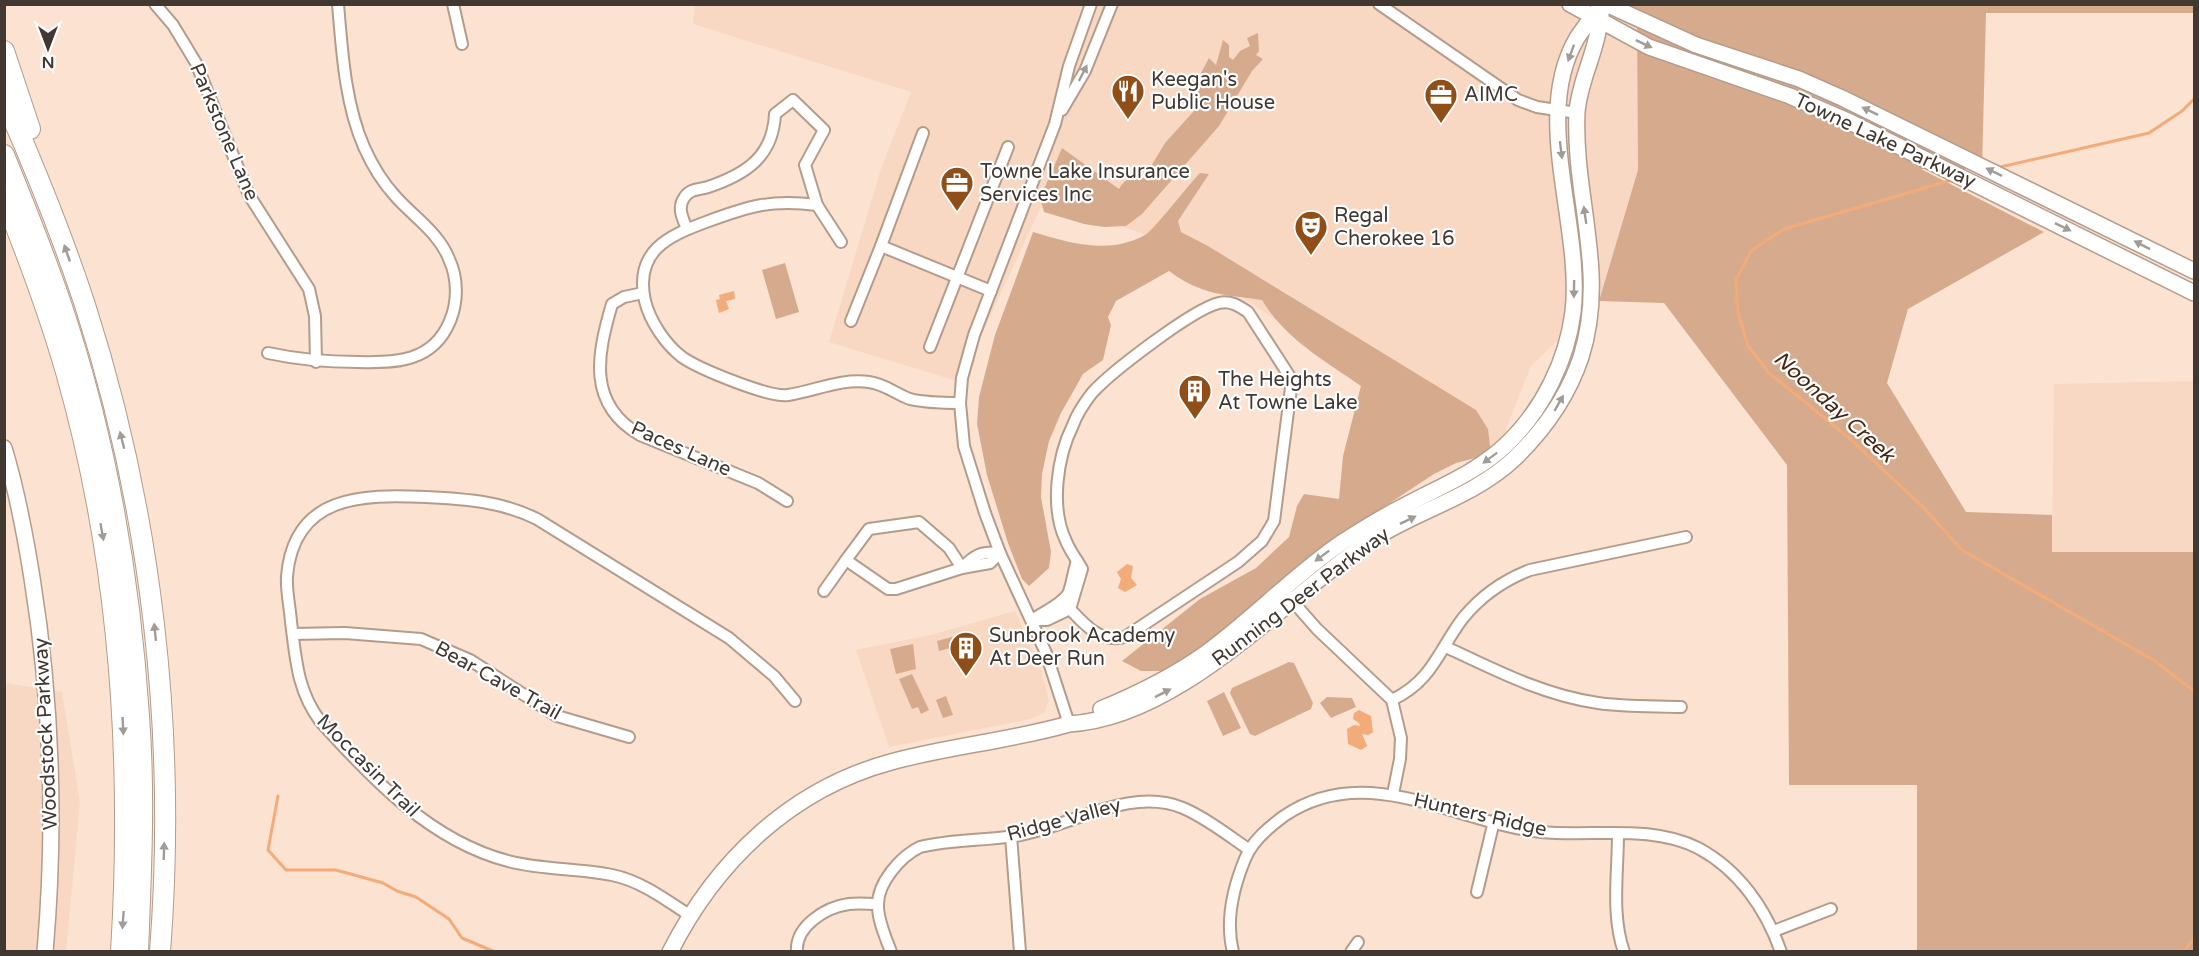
<svg xmlns="http://www.w3.org/2000/svg" width="2199" height="956" font-family="'Varela Round',sans-serif">
<rect width="100%" height="100%" fill="#fbe2d1"/>
<!-- built -->
<g fill="#f8d8c2">
<path d="M695,4L1611,5L1637,22L1638,170L1599,301L1531,366L1493,462L1147,235L1044,200L960,382L829,342L881,169L911,92L693,24Z"/>
<path d="M2194,381V552H2052L2054,384Z"/>
<path d="M1015,611L1041,670L1049,701L1044,713L1030,719L889,747L856,650L931,635Z"/>
<path d="M4,683L62,692L80,803L66,951H5Z"/>
</g>
<!-- green -->
<g fill="#d6ab8d">
<path d="M1611,5H2194V13H1986L1982,169H1921L2044,232L1908,309L1887,383L1966,512L2052,515V552H2194V951H1917V785H1789L1787,465L1664,303L1599,301L1638,170L1637,22Z"/>
<path d="M1258,33L1259,51L1256,55L1263,59L1252,71L1219,126L1142,214L1126,226L1104,227L1084,224L1044,212L1040,198L1062,148L1119,189C1126,177 1131,178 1144,178L1165,143L1203,101L1193,88L1209,58L1216,65L1223,40L1229,45V57L1233,60L1240,51L1250,46L1247,38Z"/>
<path d="M1200,173L1209,174L1178,221L1181,232L1208,246L1476,410L1488,429L1491,454L1456,463L1434,474L1393,501L1268,592L1218,641L1162,671H1141L1122,661L1200,599L1256,568L1289,537L1297,506L1304,494L1339,499L1343,456L1361,386C1326,362 1284,338 1262,300C1223,294 1203,296 1169,271L1116,301L1108,317L1111,325L1103,360L1083,374L1061,413L1049,441L1042,474L1041,497L1051,552L1049,568L1029,586L1022,579L1008,543L987,475L977,424L979,397L995,335L1033,232C1070,243 1109,255 1145,235C1153,231 1189,184 1200,173Z"/>
<path d="M785,263L799,312L776,319L762,270Z"/>
<path d="M952,637L955,647L939,651L937,641Z"/>
<path d="M913,644L916,669L896,674L890,649Z"/>
<path d="M1289,662L1294,663L1313,703L1311,709L1255,736L1250,734L1230,693L1232,688Z"/>
<path d="M912,674L929,710L921,714L918,707L912,709L899,679Z"/>
<path d="M1224,692L1241,728L1223,736L1207,701Z"/>
<path d="M946,696L953,715L943,718L936,700Z"/>
<path d="M1327,697L1352,698L1356,707L1331,718L1320,703Z"/>
</g>
<!-- water -->
<g fill="#f2ab79">
<path d="M734,291L735,299L726,301L729,309L719,313L716,300L720,299L719,295Z"/>
<path d="M1127,564L1133,566L1131,578L1137,585L1125,592L1118,588L1121,579L1117,572Z"/>
<path d="M1359,710L1371,716L1373,732L1368,735L1362,734L1367,746L1361,750L1348,744L1347,729L1354,725L1360,726L1359,723L1353,719L1354,713Z"/>
</g>
<g fill="none" stroke-linecap="round" stroke-linejoin="round">
<!-- stream -->
<g stroke="#f2ab79" stroke-width="3">
<path d="M1996,168L2149,133L2182,111L2194,99"/>
<path d="M1952,180L1784,229L1751,251L1736,280L1738,313L1748,346L1769,373L1848,437L1923,507L1962,550L2155,661L2194,691"/>
<path d="M278,796L268,850L286,870H336L383,883L397,891L416,897L449,919L462,938L495,952"/>
<path d="M2183,952L2194,939"/>
</g>
<defs>
<g id="street">
<path d="M155,4L173,25L196,63L249,195L309,289L315,316L316,362"/>
<path d="M453,4L462,44"/>
<path d="M1379,4L1518,100L1537,107L1577,113"/>
<path d="M1062,110L1085,71L1112,4"/>
<path d="M817,205C771,199 749,206 706,222C668,236 634,251 645,301C650,321 665,344 682,357C699,369 770,398 788,395C815,391 841,378 869,382C885,384 896,394 910,399C926,403 944,403 960,403"/>
<path d="M687,229C683,219 677,208 684,198C690,188 699,190 708,187C747,174 773,156 775,114L793,100L824,130L805,165L817,205L841,242"/>
<path d="M881,246L923,133"/>
<path d="M643,293L624,297L612,304C597,355 587,404 640,435L758,483L787,501"/>
<path d="M851,321L881,246L991,291"/>
<path d="M930,347L1008,147"/>
<path d="M268,353C300,360 325,362 358,362C396,363 433,362 450,321C458,302 458,278 449,259C439,233 414,217 396,197C383,183 372,165 364,147C345,104 342,51 338,4"/>
<path d="M962,568L949,548L919,522L869,529L846,560L888,589H896L962,568L990,563L1000,553"/>
<path d="M962,568C974,555 982,551 1000,553"/>
<path d="M824,591L846,560"/>
<path d="M1288,596L1317,629L1392,700L1401,738L1400,759L1393,794"/>
<path d="M1032,620H1047L1070,609L1082,569C1077,560 1070,551 1066,541C1050,508 1057,457 1073,425C1077,414 1085,402 1092,393C1111,372 1193,309 1219,303C1230,300 1239,306 1248,312L1292,380L1274,521L1262,541L1238,562L1125,637C1096,644 1081,619 1062,601"/>
<path d="M1032,620C1043,612 1061,605 1068,594C1071,589 1074,569 1077,561"/>
<path d="M293,634L345,633L421,639L470,660L557,716L629,737"/>
<path d="M1446,647C1495,670 1543,695 1598,703C1625,707 1654,706 1681,707"/>
<path d="M1392,700C1433,680 1438,651 1463,618C1481,596 1504,580 1530,570L1686,537"/>
<path d="M1069,724L1046,653L1000,553L985,513L964,446L960,403L962,378L974,335L1055,124L1069,66L1091,4"/>
<path d="M1618,834C1618,873 1611,915 1624,952"/>
<path d="M1011,836L1020,952"/>
<path d="M1477,892L1494,821"/>
<path d="M689,915C665,899 641,881 612,875C578,868 542,870 508,861C431,841 372,779 320,721C297,690 296,659 291,622C290,607 286,591 287,576C294,495 362,494 426,497C466,499 500,501 537,519L729,638L774,676L795,701"/>
<path d="M1774,931L1831,909"/>
<path d="M797,952C795,926 826,907 849,904C858,903 868,904 877,904"/>
<path d="M891,952C886,938 878,921 878,906C877,883 901,856 920,847C953,839 987,841 1020,835C1071,826 1131,786 1183,808C1206,818 1228,835 1248,849"/>
<path d="M1233,952C1225,920 1233,888 1245,859C1252,841 1269,827 1284,816C1367,759 1455,823 1541,832C1592,837 1651,824 1698,848C1739,870 1766,909 1781,952"/>
<path d="M1351,952L1358,942"/>
</g>
<g id="secondary">
<path d="M1570,4L1649,47L1790,96L1850,122L2194,293"/>
<path d="M1606,4L1696,45L1799,79L1842,98L2194,271"/>
<path d="M4,448C17,491 25,534 32,578C52,702 56,826 45,952"/>
<path d="M1101,709C1137,694 1174,676 1206,653C1254,618 1295,574 1344,541C1363,529 1382,517 1402,507C1439,487 1477,473 1508,443C1543,409 1567,360 1573,312C1583,226 1531,116 1577,38C1584,27 1593,17 1600,7"/>
<path d="M670,952C716,861 791,789 891,762C949,746 1010,741 1069,724C1179,718 1280,602 1367,543C1414,511 1473,498 1515,458C1544,430 1568,396 1581,357C1608,272 1573,197 1577,112C1579,87 1589,67 1595,44C1599,31 1600,18 1603,4"/>
</g>
<g id="highway">
<path d="M4,51L30,129"/>
<path d="M4,98C34,166 62,235 85,305C152,513 177,734 160,952"/>
<path d="M4,155C24,204 44,253 61,304C105,435 130,578 139,716C145,795 141,873 138,952"/>
<path d="M4,197C27,254 49,313 66,372C120,561 133,757 121,952"/>
</g>
</defs>
<!-- street casing -->
<use href="#street" stroke="#b49c8c" stroke-width="14"/>
<!-- secondary casing -->
<use href="#secondary" stroke="#b49c8c" stroke-width="18"/>
<!-- highway casing -->
<use href="#highway" stroke="#b49c8c" stroke-width="22"/>
<!-- street -->
<use href="#street" stroke="#fff" stroke-width="10"/>
<!-- secondary -->
<use href="#secondary" stroke="#fff" stroke-width="15"/>
<!-- highway -->
<use href="#highway" stroke="#fff" stroke-width="20"/>
</g>
<!-- one-way arrows -->
<defs><path id="oneway-solid" d="M-6-.8H1V-3.2L6.5 0L1 3.2V.8H-6Z" transform="scale(1.5)"/></defs>
<g fill="#a09c98">
<use href="#oneway-solid" transform="translate(1644 44) rotate(25)"/>
<use href="#oneway-solid" transform="translate(1571 53) rotate(110)"/>
<use href="#oneway-solid" transform="translate(1083 73) rotate(-63)"/>
<use href="#oneway-solid" transform="translate(1870 111) rotate(-154)"/>
<use href="#oneway-solid" transform="translate(1561 150) rotate(83)"/>
<use href="#oneway-solid" transform="translate(1994 172) rotate(-154)"/>
<use href="#oneway-solid" transform="translate(1585 215) rotate(-98)"/>
<use href="#oneway-solid" transform="translate(2063 227) rotate(26)"/>
<use href="#oneway-solid" transform="translate(2142 245) rotate(-153)"/>
<use href="#oneway-solid" transform="translate(67 253) rotate(-109)"/>
<use href="#oneway-solid" transform="translate(1574 289) rotate(91)"/>
<use href="#oneway-solid" transform="translate(1559 403) rotate(-60)"/>
<use href="#oneway-solid" transform="translate(122 440) rotate(-104)"/>
<use href="#oneway-solid" transform="translate(1490 458) rotate(143)"/>
<use href="#oneway-solid" transform="translate(1408 520) rotate(-26)"/>
<use href="#oneway-solid" transform="translate(102 532) rotate(80)"/>
<use href="#oneway-solid" transform="translate(1322 556) rotate(143)"/>
<use href="#oneway-solid" transform="translate(155 632) rotate(-96)"/>
<use href="#oneway-solid" transform="translate(1163 693) rotate(-27)"/>
<use href="#oneway-solid" transform="translate(123 726) rotate(87)"/>
<use href="#oneway-solid" transform="translate(164 851) rotate(-88)"/>
<use href="#oneway-solid" transform="translate(123 920) rotate(94)"/>
</g>
<!-- icons -->
<defs>
<symbol id="restaurant-pin" viewBox="-11 -11 22 30"><path d="M0 17L-7.5 6A9.5 9.5 0 1 1 7.5 6Z" fill="#904f19" stroke="#fff"/><path d="M-5-6h1v4h1v-4h1v4h1v-4h1v5L-1.5 .5V6h-2V.5L-5-1ZM5-6V6H3V1.5H1.5Q1.5-4 5-6Z" fill="#fff"/></symbol>
<symbol id="office-pin" viewBox="-11 -11 22 30"><path d="M0 17L-7.5 6A9.5 9.5 0 1 1 7.5 6Z" fill="#904f19" stroke="#fff"/><path d="M-6-3h4V-5.5h4V-3h4V5H-6ZM-1-4.5V-3h2v-1.5ZM-6 0V1H6V0Z" fill="#fff"/></symbol>
<symbol id="theatre-pin" viewBox="-11 -11 22 30"><path d="M0 17L-7.5 6A9.5 9.5 0 1 1 7.5 6Z" fill="#904f19" stroke="#fff"/><path d="M-5-5.5Q0-4 5-5.5V0Q5 5 0 6Q-5 5-5 0ZM-3.3-2.5H-1v1.5H-3.3ZM1-2.5H3.3v1.5H1ZM-2.8 1Q0 5.5 2.8 1Z" fill="#fff"/></symbol>
<symbol id="building-pin" viewBox="-11 -11 22 30"><path d="M0 17L-7.5 6A9.5 9.5 0 1 1 7.5 6Z" fill="#904f19" stroke="#fff"/><path d="M-4-6H4V6H1V3H-1V6H-4ZM-2.5-4.3h1.7v1.8h-1.7ZM.8-4.3h1.7v1.8H.8ZM-2.5-1h1.7V.8h-1.7ZM.8-1h1.7V.8H.8Z" fill="#fff"/></symbol>
</defs>
<g fill-rule="evenodd">
<use href="#restaurant-pin" x="1109" y="72" width="38" height="52"/>
<use href="#office-pin" x="1422" y="76" width="38" height="52"/>
<use href="#office-pin" x="938" y="164" width="38" height="52"/>
<use href="#theatre-pin" x="1292" y="208" width="38" height="52"/>
<use href="#building-pin" x="1176" y="372" width="38" height="52"/>
<use href="#building-pin" x="947" y="629" width="38" height="52"/>
</g>
<g text-anchor="middle" dominant-baseline="central" stroke-width="4.5" stroke-linejoin="round" paint-order="stroke">
<!-- poi labels -->
<g font-size="20" fill="#423832" stroke="#fff" text-anchor="start">
<text x="1151" y="80">Keegan's<tspan x="1151" dy="23">Public House</tspan></text>
<text x="1464" y="95">AIMC</text>
<text x="980" y="172">Towne Lake Insurance<tspan x="980" dy="23">Services Inc</tspan></text>
<text x="1334" y="216">Regal<tspan x="1334" dy="23">Cherokee 16</tspan></text>
<text x="1218" y="380">The Heights<tspan x="1218" dy="23">At Towne Lake</tspan></text>
<text x="989" y="636">Sunbrook Academy<tspan x="989" dy="23">At Deer Run</tspan></text>
</g>
<!-- street labels -->
<g font-size="20" fill="#423832" stroke="#fff">
<text transform="translate(224 132) rotate(67)">Parkstone Lane</text>
<text transform="translate(1885 141) rotate(25)">Towne Lake Parkway</text>
<text transform="translate(681 449) rotate(24)">Paces Lane</text>
<text transform="translate(1301 597) rotate(-37)">Running Deer Parkway</text>
<text transform="translate(498 681) rotate(29)">Bear Cave Trail</text>
<text transform="translate(46 734) rotate(-93)">Woodstock Parkway</text>
<text transform="translate(368 766) rotate(45)">Moccasin Trail</text>
<text transform="translate(1480 815) rotate(13)">Hunters Ridge</text>
<text transform="translate(1064 820) rotate(-15)">Ridge Valley</text>
</g>
<!-- water labels -->
<g font-size="21" font-style="italic" fill="#452813" stroke="#fff">
<text transform="translate(1834 407) rotate(42)">Noonday Creek</text>
</g>
</g>
<!-- border -->
<rect width="2199" height="956" fill="none" stroke="#423832" stroke-width="12"/>
<!-- north arrow -->
<g transform="translate(48 48) rotate(180)" stroke="#ffffff" stroke-width="4.5" paint-order="stroke">
<path d="M0-4.5L10 22L0 15L-10 22Z" fill="#423832"/>
<text y="-9" font-size="16" font-weight="bold" text-anchor="middle" fill="#423832">N</text>
</g>
</svg>
